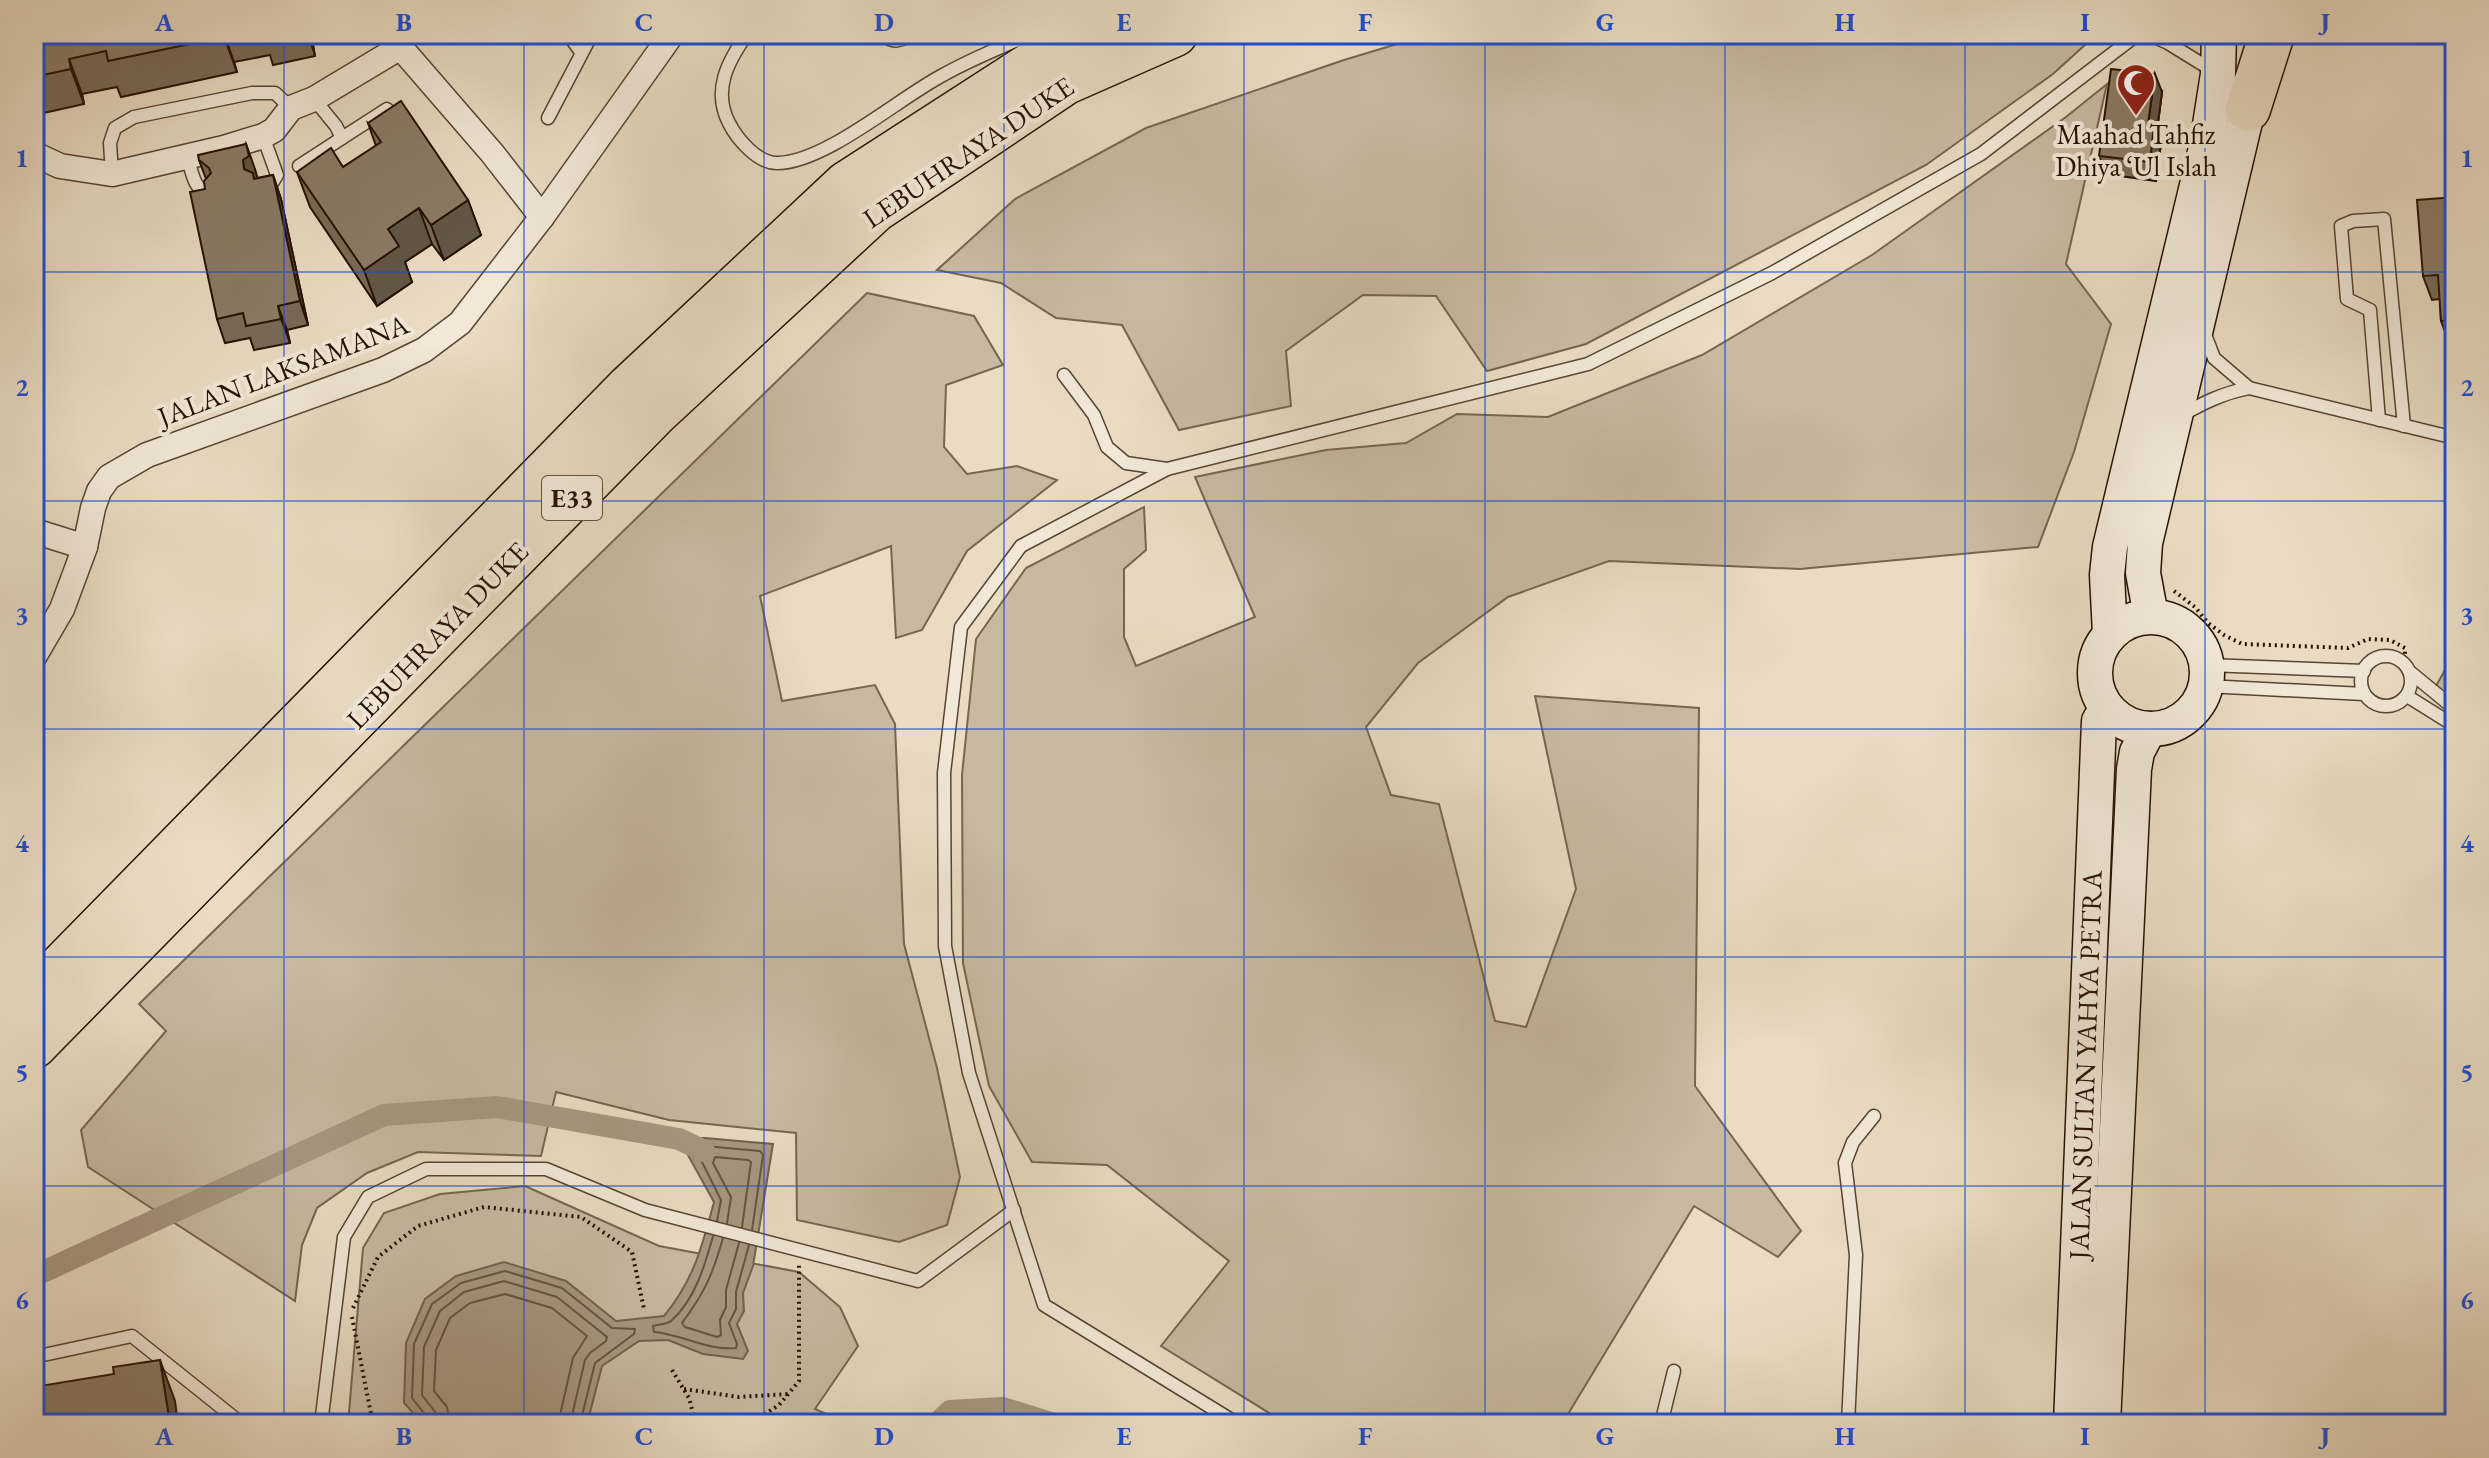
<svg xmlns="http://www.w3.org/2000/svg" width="2489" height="1458" font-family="'EB Garamond',serif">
<rect width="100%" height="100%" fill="#e9dcc3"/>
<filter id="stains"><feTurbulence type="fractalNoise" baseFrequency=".0025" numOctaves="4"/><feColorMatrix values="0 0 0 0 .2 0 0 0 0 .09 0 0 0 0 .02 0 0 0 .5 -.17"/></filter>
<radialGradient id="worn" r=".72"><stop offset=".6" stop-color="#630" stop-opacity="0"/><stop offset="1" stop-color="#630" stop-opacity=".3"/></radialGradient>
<!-- green -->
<g fill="#c8b9a2" stroke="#776552" stroke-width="2">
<path d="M1430,34H2097L2053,74L1926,165L1586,344L1487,371L1436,296L1363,295L1286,351L1291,406L1179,430L1122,325L1056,318L1001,283L937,270L1015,199L1146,128L1344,60Z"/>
<path d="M2107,84L2066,264L2111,324L2074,452L2038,547L1800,569L1609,561L1508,597L1418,663L1366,727L1391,795L1439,804L1495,1021L1526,1027L1576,889L1535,696L1699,708L1695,1086L1801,1231L1778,1257L1694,1206L1562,1424H1287L1161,1346L1229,1261L1107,1165L1032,1162L989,1086L963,963L962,775L976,639L1026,568L1144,507L1146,550L1124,569V637L1136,666L1255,617L1195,477L1326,450L1406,443L1457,414L1548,417L1702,355L1872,255L2066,117Z"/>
<path d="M867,293L974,316L1003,365L946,385L944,447L967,474L1017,466L1057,480L967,551L922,630L896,638L891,546L760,596L782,701L875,685L895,724L904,944L937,1068L960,1177L947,1225L899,1242L797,1220L796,1133L669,1120L556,1092L541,1156L418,1152L367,1173L317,1208L302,1245L295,1301L88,1167L81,1130L166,1031L139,1004Z"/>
<path d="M2455,652V719L2432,693Z"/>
<path d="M525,1186L659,1246L799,1272L840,1307L858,1346L815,1409L849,1424H348L363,1248L384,1213L440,1194Z"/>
</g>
<!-- water -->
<path fill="#a79781" stroke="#73614e" stroke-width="2" d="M705,1138L773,1144L753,1266L743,1293L744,1311L737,1324L748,1351L743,1359L703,1354L668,1340L639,1341L602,1366L587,1424H423L404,1403L406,1343L425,1299L456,1276L504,1262L566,1281L616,1321L664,1316C694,1280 702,1246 714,1202L679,1139Z"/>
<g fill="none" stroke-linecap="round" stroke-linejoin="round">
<!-- shore -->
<g stroke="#665442" stroke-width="2">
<path d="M717,1221L721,1200L695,1148L705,1146L760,1151L763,1155L752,1230"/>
<path d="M727,1223L731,1197L713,1163L715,1157L748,1160L751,1162L742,1227"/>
<path d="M713,1236C705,1265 695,1300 671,1321C666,1325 659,1324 653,1326L654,1332C681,1334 708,1351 736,1348L737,1344L729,1323L736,1309V1292L749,1245"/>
<path d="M723,1238C712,1276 705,1292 682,1323L685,1327L717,1337L721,1335L720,1320L726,1307V1290L739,1243"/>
<path d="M428,1424L427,1417L412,1398L414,1344L432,1304L461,1283L505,1271L562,1288L612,1328L635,1329L634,1334L595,1363L580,1424"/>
<path d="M438,1424L436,1413L422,1395L424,1347L440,1311L464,1292L504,1281L557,1297L607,1337L606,1341L590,1353L585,1360L570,1424"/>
<path d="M450,1424L447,1407L434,1391L436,1350L450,1318L470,1303L505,1294L552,1308L587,1336L573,1358L558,1424"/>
</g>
<!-- canal -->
<g stroke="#a79781" stroke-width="22">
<path d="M34,1276L384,1115L497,1107L679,1139L704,1151"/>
<path d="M936,1424L950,1411L1003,1408L1054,1424"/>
</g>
<defs>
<g id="service">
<path d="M568,34L581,52"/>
<path d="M747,34C728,61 712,90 729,123C737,139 758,164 778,163C826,162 899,98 943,75C971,59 1002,47 1031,34"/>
<path d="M881,34C894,44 899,41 913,34"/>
<path d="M2148,34L2168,43L2215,72"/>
<path d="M314,99L336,126L342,138L387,109"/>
<path d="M548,118L592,34"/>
<path d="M263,136L277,175L272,183L263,187"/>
<path d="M187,155C192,172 193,189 211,197"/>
<path d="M299,166L342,138"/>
<path d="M112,174L110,143L115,128L134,117L252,93H275L291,108"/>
<path d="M2204,332L2214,358L2249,388"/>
<path d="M1064,375L1094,415L1107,447L1126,463L1167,469"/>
<path d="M2180,416C2203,403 2223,393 2249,388L2455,438"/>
<path d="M2379,420L2370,310L2347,299L2341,226L2353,221L2384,219L2404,426"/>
<circle cx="2386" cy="681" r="25"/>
<path d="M2207,665L2364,671"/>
<path d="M2410,672L2455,709"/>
<path d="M2206,686L2364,694"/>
<path d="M2407,696L2455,726"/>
<path d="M34,1357L132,1336L242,1424"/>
<path d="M321,1424L344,1237L368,1197L426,1169H546L645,1210L918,1281L1014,1210"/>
<path d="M1238,1424L1044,1305L969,1073L945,946L944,773L961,627L1021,546L1167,469L1588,364L1772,273L1981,154L2138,34"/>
<path d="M1661,1424L1674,1371"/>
<path d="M1848,1424L1856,1255L1845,1163L1853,1142L1874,1116"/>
</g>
<g id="minor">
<path d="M389,34L492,153L542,217"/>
<path d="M34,154L60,166L112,174L224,148L263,136L274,130L291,108L314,99L399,48"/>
<path d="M34,531L85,547"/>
<path d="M34,657L62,609L85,547L93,508L99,491L109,477L147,455L383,370L424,350L460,323L542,217L672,34"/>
</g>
<g id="secondary">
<path d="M2151,616L2143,573L2145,543L2248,109L2249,86"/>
<circle cx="2151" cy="673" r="56"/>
<path d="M2110,634L2107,575L2110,547L2207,144L2218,74L2219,34"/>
<path d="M2071,1424L2099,721L2107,709"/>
<path d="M2103,1424L2134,769L2137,752L2149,729"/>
</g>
<g id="motorway">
<path d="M2248,109L2272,34"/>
<path d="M34,994L629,387L846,184L1055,49L1087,34"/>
<path d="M34,1046L656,413L875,210L1066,82L1175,34"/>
</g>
</defs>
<!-- service casing -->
<use href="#service" stroke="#574432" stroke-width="15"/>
<!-- minor casing -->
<use href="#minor" stroke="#574432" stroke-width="27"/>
<!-- secondary casing -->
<use href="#secondary" stroke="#261102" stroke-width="37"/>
<!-- motorway casing -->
<use href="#motorway" stroke="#261102" stroke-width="47"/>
<!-- path -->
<g stroke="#261102" stroke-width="4" stroke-dasharray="2 4" stroke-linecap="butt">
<path d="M2174,591L2195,607L2208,623L2224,635L2242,644L2348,648L2368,639L2390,640L2405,648V658"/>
<path d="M353,1308L378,1257L418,1226L484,1207L581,1217L632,1252L644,1309"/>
<path d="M352,1317L373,1424"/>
<path d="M672,1370L689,1398L696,1424"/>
<path d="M684,1389L739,1397L788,1394"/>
<path d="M749,1424L779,1405L799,1381V1265"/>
</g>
<!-- service -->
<use href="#service" stroke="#f1e8d8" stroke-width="12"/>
<!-- minor -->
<use href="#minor" stroke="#f1e8d8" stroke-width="24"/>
<!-- secondary -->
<use href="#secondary" stroke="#f1e8d8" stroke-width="34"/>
<!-- motorway -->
<use href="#motorway" stroke="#e9dcc3" stroke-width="44"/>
</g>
<!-- wall -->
<g fill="#786a58" stroke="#261102" stroke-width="2">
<path d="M34,34H311L315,56L273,65L270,55L234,62L237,72L121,97L117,87L82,94L84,104L39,114L34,101Z"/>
<path d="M2162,92L2157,131L2161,143L2156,181L2106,174L2099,156Z"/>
<path d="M368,123L468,200L481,235L444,260L432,244L405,262L412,282L377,306L310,207L297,172L343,167L376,146Z"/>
<path d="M246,144L257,178L273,175L281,199L308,325L287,330L290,343L254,350L250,338L225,343L217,319L205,189L206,179L199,160Z"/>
<path d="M2455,197V345H2450L2441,321L2440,299L2432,300L2423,276Z"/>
</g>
<!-- shaded-wall -->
<g fill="#615647" stroke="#261102" stroke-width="2">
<path d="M223,34H224L234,62L237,72Z"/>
<path d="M308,34H311L315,56Z"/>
<path d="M69,59L82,94L84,104L71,69Z"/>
<path d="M2155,74L2162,92L2157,131L2161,143L2156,181L2150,162L2148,124Z"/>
<path d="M246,144L255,169L258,180L252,194L244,169L243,160Z"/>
<path d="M273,175L281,199L308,325L300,301Z"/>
<path d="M468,200L481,235L444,260L431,225Z"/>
<path d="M419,208L432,244L405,262L412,282L377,306L364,270L388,229Z"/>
<path d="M278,306L287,330L290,343L281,319Z"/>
<path d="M160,1360L175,1401L178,1424H170Z"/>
</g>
<!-- building -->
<g fill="#8b7b66" stroke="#261102" stroke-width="2">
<path d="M34,34H223L224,37L108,61L106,51L69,59L71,69L34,77Z"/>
<path d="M2111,69L2155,74L2148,124L2154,125L2150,162L2099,156Z"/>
<path d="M401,101L468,200L431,225L419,208L388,229L399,246L364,270L297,172L331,148L343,167L381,142L368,123Z"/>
<path d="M246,144L249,156L243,160L244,169L253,173L254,179L273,175L300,301L278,306L281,319L246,326L243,313L217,319L190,192L205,189L204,181L211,173L209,168L199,160L198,155Z"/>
<path d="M2455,197V320L2441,321L2438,275L2423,276L2417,200Z"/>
<path d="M160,1360L170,1424H46L40,1386L114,1374L113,1367Z"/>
</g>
<!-- grid -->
<path fill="none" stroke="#1d4ed8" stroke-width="2" stroke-opacity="0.55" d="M284,34V1424M524,34V1424M764,34V1424M1004,34V1424M1244,34V1424M1485,34V1424M1725,34V1424M1965,34V1424M2205,34V1424M34,272H2455M34,501H2455M34,729H2455M34,957H2455M34,1186H2455"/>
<!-- icons -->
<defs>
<symbol id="mosque-pin" viewBox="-11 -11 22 30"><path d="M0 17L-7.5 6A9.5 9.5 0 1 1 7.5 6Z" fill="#8f2418" stroke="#f1e8d8"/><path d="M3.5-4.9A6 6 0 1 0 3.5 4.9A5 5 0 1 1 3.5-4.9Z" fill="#fff"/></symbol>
</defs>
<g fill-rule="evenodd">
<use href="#mosque-pin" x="2114" y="61" width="44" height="60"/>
</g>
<g text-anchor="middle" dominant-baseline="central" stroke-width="8" stroke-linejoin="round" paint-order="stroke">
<!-- shield labels -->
<rect fill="#f1e8d8" stroke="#635242" stroke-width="2" x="542" y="476" width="60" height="44" rx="6"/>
<g font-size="26" font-weight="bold" fill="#261102">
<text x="572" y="498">E33</text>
</g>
<!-- poi labels -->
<g font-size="28" fill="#261102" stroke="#f1e8d8">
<text x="2136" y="134">Maahad Tahfiz<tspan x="2136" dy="32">Dhiya ‘Ul Islah</tspan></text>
</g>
<!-- street labels -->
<g font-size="28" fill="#261102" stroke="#f1e8d8">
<text transform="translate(968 152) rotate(-34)">LEBUHRAYA DUKE</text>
<text transform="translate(283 370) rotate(-21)">JALAN LAKSAMANA</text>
<text transform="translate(437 635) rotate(-46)">LEBUHRAYA DUKE</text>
<text transform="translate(2085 1065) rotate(-88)">JALAN SULTAN YAHYA PETRA</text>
</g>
</g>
<!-- margin -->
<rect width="2489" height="1458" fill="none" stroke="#e9dcc3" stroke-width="88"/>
<rect x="44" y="44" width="2401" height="1370" fill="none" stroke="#1d4ed8" stroke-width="3"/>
<g font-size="26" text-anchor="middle" font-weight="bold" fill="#1d4ed8">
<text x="164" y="31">A</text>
<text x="404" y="31">B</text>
<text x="644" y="31">C</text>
<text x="884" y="31">D</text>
<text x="1124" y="31">E</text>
<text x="1365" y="31">F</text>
<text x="1605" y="31">G</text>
<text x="1845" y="31">H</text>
<text x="2085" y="31">I</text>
<text x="2325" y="31">J</text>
<text x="22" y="167">1</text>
<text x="2467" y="167">1</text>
<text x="22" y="396">2</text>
<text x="2467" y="396">2</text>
<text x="22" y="624">3</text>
<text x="2467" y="624">3</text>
<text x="22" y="852">4</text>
<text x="2467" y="852">4</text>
<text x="22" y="1081">5</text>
<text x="2467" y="1081">5</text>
<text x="22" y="1309">6</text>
<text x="2467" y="1309">6</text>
<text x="164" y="1445">A</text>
<text x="404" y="1445">B</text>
<text x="644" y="1445">C</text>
<text x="884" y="1445">D</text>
<text x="1124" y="1445">E</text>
<text x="1365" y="1445">F</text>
<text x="1605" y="1445">G</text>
<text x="1845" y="1445">H</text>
<text x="2085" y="1445">I</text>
<text x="2325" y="1445">J</text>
</g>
<rect width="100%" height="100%" filter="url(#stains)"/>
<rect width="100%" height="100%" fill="url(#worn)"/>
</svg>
